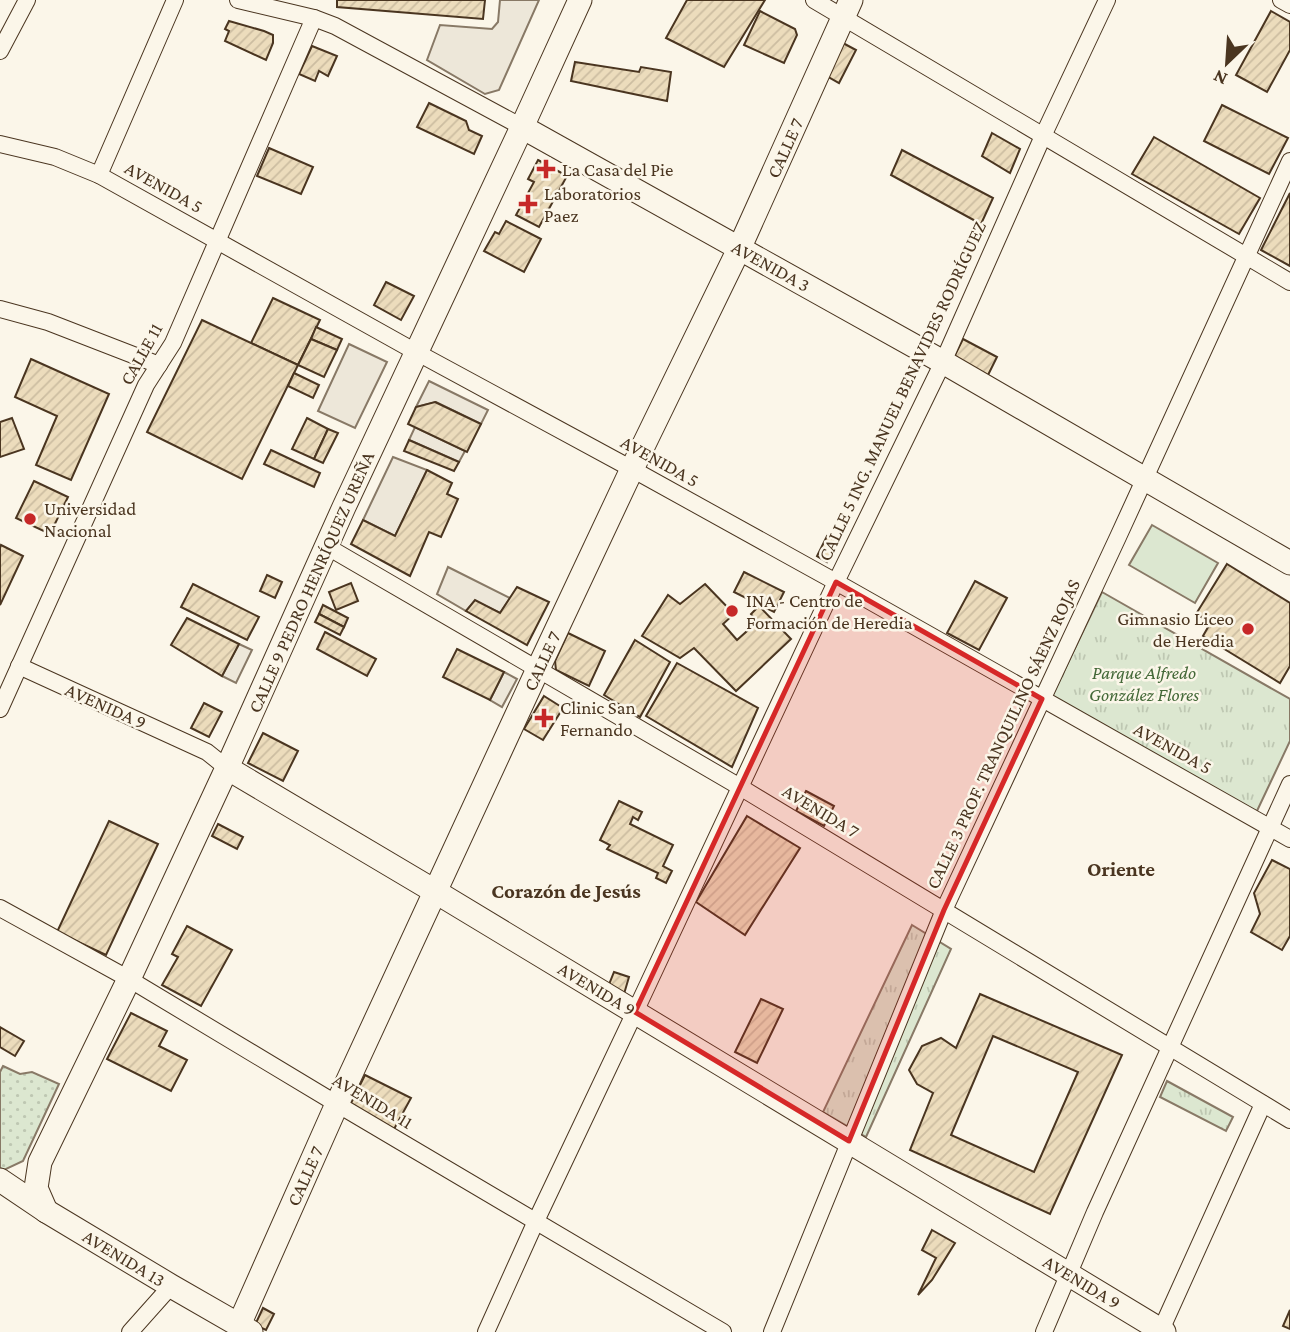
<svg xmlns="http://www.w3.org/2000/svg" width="1290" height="1332" font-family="'Crimson Pro',serif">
<defs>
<pattern id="grass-dots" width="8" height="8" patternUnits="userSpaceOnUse" patternTransform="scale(1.75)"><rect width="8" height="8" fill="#dce7d0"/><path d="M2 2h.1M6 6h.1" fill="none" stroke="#bec7b2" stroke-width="1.8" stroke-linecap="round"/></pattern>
<pattern id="park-tufts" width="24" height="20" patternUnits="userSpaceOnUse" patternTransform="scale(1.75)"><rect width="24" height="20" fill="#dce7d0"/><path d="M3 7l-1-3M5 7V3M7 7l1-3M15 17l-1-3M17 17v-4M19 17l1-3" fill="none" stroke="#bec7b2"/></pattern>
<pattern id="building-hatch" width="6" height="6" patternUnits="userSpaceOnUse" patternTransform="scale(1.75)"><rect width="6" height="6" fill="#ecdcbc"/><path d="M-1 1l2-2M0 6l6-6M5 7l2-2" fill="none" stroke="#ccbda1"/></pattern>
</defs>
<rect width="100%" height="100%" fill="#fbf6e9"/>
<!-- grass -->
<path fill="url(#grass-dots)" stroke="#887966" stroke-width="2" d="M3,1066L20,1074L32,1072L59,1084L23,1161L4,1170L0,1168V1072Z"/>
<!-- park -->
<g fill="url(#park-tufts)" stroke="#887966" stroke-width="2">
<path d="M1102,592L1290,699V741L1256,813L1051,698Z"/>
<path d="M912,925L951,949L866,1137L823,1112Z"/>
<path d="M1167,1081L1233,1117L1226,1131L1160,1097Z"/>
</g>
<!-- pitch -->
<path fill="#dce7d0" stroke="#887966" stroke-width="2" d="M1152,525L1218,563L1195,603L1129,565Z"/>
<!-- parking -->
<g fill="#ede7d9" stroke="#887966" stroke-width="2">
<path d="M500,0H539L499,90L485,94L427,60L440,25L492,29L498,22Z"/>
<path d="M349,344L387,362L355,428L318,411Z"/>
<path d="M429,381L488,410L481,424L436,402L416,407Z"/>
<path d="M415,427L465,451L459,462L409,440Z"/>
<path d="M393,457L427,470L395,536L363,520Z"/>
<path d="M448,567L510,598L500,613L475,601L466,611L437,594Z"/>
<path d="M239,644L252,650L236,683L222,676Z"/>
<path d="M504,672L517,679L502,707L490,700Z"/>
</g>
<!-- building -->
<g fill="url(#building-hatch)" stroke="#4a3520" stroke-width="2" fill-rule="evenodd">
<path d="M337,0H485L483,19L337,7Z"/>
<path d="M687,0H765L724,67L666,38Z"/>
<path d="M760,11L795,29L797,35L784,63L744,45Z"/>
<path d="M1271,11L1290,22V50L1267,92L1236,75Z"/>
<path d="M229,21L264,31L273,35V43L266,60L225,41L229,31L225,29Z"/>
<path d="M841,42L856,50L839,83L825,75Z"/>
<path d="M312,46L337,56L328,76L319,71L315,81L299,74Z"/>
<path d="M575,62L639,72L641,67L671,72L667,101L571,81Z"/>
<path d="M429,103L466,121L469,130L482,136L474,154L417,127Z"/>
<path d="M1222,105L1288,138L1269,174L1204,141Z"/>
<path d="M992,133L1020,149L1010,173L982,156Z"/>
<path d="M1154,137L1260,198L1239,234L1132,174Z"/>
<path d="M269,148L313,167L301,194L257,176Z"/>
<path d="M902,150L993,198L981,224L891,175Z"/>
<path d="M538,160L567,176L539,227L516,215L534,182L528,179Z"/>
<path d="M1290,193V266L1261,250Z"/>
<path d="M506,221L541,239L524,272L484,251L495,232L499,234Z"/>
<path d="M386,282L414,296L401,320L374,305Z"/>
<path d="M273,298L320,320L298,365L251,343Z"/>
<path d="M202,320L298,365L242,479L147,432Z"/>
<path d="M316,327L342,339L337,350L311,339Z"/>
<path d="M311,339L337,350L324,377L298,365Z"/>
<path d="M963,339L997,357L986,379L957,363L955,355Z"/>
<path d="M31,359L109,394L71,480L36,465L57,416L15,397Z"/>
<path d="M294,373L319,385L313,398L288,386Z"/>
<path d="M435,402L481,424L467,452L408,424L416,407Z"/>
<path d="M12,418L24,449L0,457V422Z"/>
<path d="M307,418L328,429L314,459L292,449Z"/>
<path d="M328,429L338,433L323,463L314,459Z"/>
<path d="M409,440L459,462L454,471L404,451Z"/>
<path d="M271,450L320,473L314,487L264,464Z"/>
<path d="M427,470L452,483L447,494L458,499L441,537L429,532L410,576L351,544L363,520L395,536Z"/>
<path d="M34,481L68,497L50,534L16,518Z"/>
<path d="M827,536L838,541L827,562L817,556Z"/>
<path d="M1,545L23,556L0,605V548Z"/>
<path d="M1227,564L1290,603V666L1280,683L1203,636L1211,622L1196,614Z"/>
<path d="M744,572L784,592L774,612L734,592Z"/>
<path d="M267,575L282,582L275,598L260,591Z"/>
<path d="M975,581L1007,598L979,650L947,633Z"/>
<path d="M351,583L358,601L336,610L329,592Z"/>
<path d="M193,584L259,617L247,640L181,607Z"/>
<path d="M705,584L734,614L723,624L737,640L757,622L751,614L759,606L791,639L736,691L694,648L680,658L642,636L668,595L680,604Z"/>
<path d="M517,587L549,602L527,645L466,611L475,600L500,613Z"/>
<path d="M323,605L348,618L344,627L319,614Z"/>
<path d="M319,614L344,627L340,635L315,622Z"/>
<path d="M187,618L239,644L222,676L171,645Z"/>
<path d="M325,632L376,659L367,676L317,649Z"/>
<path d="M568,633L605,651L589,686L556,670L555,661Z"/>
<path d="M635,640L670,662L640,717L604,695Z"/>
<path d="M457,649L504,672L490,700L443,677Z"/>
<path d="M677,663L758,708L732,767L646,716Z"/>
<path d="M544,696L563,708L543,740L524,729Z"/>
<path d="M204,703L222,712L209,737L191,728Z"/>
<path d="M263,733L298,751L283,781L248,763Z"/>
<path d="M806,791L834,806L824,826L796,811Z"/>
<path d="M619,801L642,812L638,820L633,817L630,824L673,845L663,866L672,871L666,883L656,878L658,873L607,849L610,845L600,840Z"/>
<path d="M747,816L800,848L745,935L696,902Z"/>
<path d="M109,821L158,844L106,955L57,932Z"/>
<path d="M218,824L243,837L237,849L212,836Z"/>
<path d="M1272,860L1290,869V936L1282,950L1251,932L1260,914L1254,893Z"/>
<path d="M187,926L232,950L201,1006L162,985L178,957L172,954Z"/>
<path d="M614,972L629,977L624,994L608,987Z"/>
<path d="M980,994L1122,1055L1050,1214L910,1150L933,1093L917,1084L909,1070L922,1046L941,1038L956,1048ZM993,1036L1078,1072L1034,1172L951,1135Z"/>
<path d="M761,999L783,1009L757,1063L735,1052Z"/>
<path d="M131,1013L167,1031L159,1046L187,1060L171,1091L107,1059Z"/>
<path d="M0,1027L24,1041L15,1056L0,1047Z"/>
<path d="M365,1075L411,1098L393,1131L355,1111L351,1103Z"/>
<path d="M932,1230L955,1243L932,1280L918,1295L936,1258L922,1250Z"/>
<path d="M263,1308L274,1314L266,1330L255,1325Z"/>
<path d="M1290,1310V1329L1283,1326Z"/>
</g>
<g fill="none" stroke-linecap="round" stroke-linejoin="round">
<defs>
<g id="street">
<path d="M238,0L314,18L335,26L522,127"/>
<path d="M814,0L1290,282"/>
<path d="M1281,0L1290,5"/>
<path d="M0,51L27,0"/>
<path d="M0,144L55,157L99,175L416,352L632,469L836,582L1290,839"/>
<path d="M99,175L175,0"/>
<path d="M0,309L48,322L159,365"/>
<path d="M326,546L740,787L1290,1120"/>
<path d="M19,666L207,752L227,768"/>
<path d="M0,709L146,385L173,343L314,18"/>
<path d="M0,908L129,979L337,1104L723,1332"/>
<path d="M1161,1330L1263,1104"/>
<path d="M130,1332L171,1286"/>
<path d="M486,1332L536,1221L635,1012L836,582L943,362L1043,136L1107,0"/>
<path d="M772,1332L944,910L1118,537L1290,161"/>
<path d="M1044,1332L1095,1212L1290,784"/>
</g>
<g id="secondary">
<path d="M522,127L943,362L1290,563"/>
<path d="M227,768L436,892L1164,1332"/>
<path d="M0,1180L46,1211L171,1286L251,1332"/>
<path d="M46,1211L36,1188L40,1162L129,979L227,768L344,507L522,127L580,0"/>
<path d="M239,1325L337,1104L538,669L632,469L739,249L851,0"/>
</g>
</defs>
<!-- street casing -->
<use href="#street" stroke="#4a3520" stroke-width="18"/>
<!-- secondary casing -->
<use href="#secondary" stroke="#4a3520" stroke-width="25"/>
<!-- street -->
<use href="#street" stroke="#fbf6e9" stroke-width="16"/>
<!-- secondary -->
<use href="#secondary" stroke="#fbf6e9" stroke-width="23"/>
</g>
<!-- marked area -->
<path fill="#d62828" fill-opacity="0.2" stroke="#d62828" stroke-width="5" stroke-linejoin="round" d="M836,582L1042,699L944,910L849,1141L635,1012Z"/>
<!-- markers -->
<g fill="#c62828" stroke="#fbf6e9" stroke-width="2.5">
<path d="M542.5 158.5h7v7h7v7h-7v7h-7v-7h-7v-7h7z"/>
<path d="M524.5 193.5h7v7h7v7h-7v7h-7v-7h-7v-7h7z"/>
<circle cx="30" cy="519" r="7"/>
<circle cx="732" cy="611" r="7"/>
<circle cx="1248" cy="629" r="7"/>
<path d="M540.5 707.5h7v7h7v7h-7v7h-7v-7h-7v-7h7z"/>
</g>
<g text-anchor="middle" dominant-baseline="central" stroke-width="5" stroke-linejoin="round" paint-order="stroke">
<!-- street labels -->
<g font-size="19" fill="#4a3520" stroke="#fbf6e9">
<text transform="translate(785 148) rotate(-66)">CALLE 7</text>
<text transform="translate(164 187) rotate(29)">AVENIDA 5</text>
<text transform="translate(771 266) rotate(29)">AVENIDA 3</text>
<text transform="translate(141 354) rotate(-61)">CALLE 11</text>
<text transform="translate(902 391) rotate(-65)">CALLE 5 ING. MANUEL BENAVIDES RODRÍGUEZ</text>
<text transform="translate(660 461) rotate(29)">AVENIDA 5</text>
<text transform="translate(311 582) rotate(-66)">CALLE 9 PEDRO HENRÍQUEZ UREÑA</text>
<text transform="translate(542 661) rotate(-65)">CALLE 7</text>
<text transform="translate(106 706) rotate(24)">AVENIDA 9</text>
<text transform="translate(1003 734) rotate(-65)">CALLE 3 PROF. TRANQUILINO SÁENZ ROJAS</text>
<text transform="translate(1173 748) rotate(29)">AVENIDA 5</text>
<text transform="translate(821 811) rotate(31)">AVENIDA 7</text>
<text transform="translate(597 989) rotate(31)">AVENIDA 9</text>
<text transform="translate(373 1101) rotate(31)">AVENIDA 11</text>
<text transform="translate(305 1176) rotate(-66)">CALLE 7</text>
<text transform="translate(124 1258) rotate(31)">AVENIDA 13</text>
<text transform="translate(1082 1282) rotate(31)">AVENIDA 9</text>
</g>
<!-- poi labels -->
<g font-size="19" fill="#4a3520" stroke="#fbf6e9" text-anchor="start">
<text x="562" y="169">La Casa del Pie</text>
<text x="544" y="193">Laboratorios<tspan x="544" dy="22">Paez</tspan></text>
<text x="44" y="508">Universidad<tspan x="44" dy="22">Nacional</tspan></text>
<text x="746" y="600">INA - Centro de<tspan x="746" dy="22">Formación de Heredia</tspan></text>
<text x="1234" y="618" text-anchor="end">Gimnasio Liceo<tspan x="1234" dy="22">de Heredia</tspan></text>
<text x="560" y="707">Clinic San<tspan x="560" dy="22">Fernando</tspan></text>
</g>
<!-- park labels -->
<g font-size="19" font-style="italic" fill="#436837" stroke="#fbf6e9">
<text x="1144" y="672">Parque Alfredo<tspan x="1144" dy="22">González Flores</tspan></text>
</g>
<!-- neighbourhood labels -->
<g font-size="21" font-weight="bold" fill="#4a3520" stroke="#fbf6e9">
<text x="1121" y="869">Oriente</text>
<text x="566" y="891">Corazón de Jesús</text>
</g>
</g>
<!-- north arrow -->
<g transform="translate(1227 63) rotate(205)" stroke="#fbf6e9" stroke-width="5" paint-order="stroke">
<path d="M0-5L12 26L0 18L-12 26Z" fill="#4a3520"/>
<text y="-10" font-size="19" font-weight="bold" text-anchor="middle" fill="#4a3520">N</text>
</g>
</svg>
